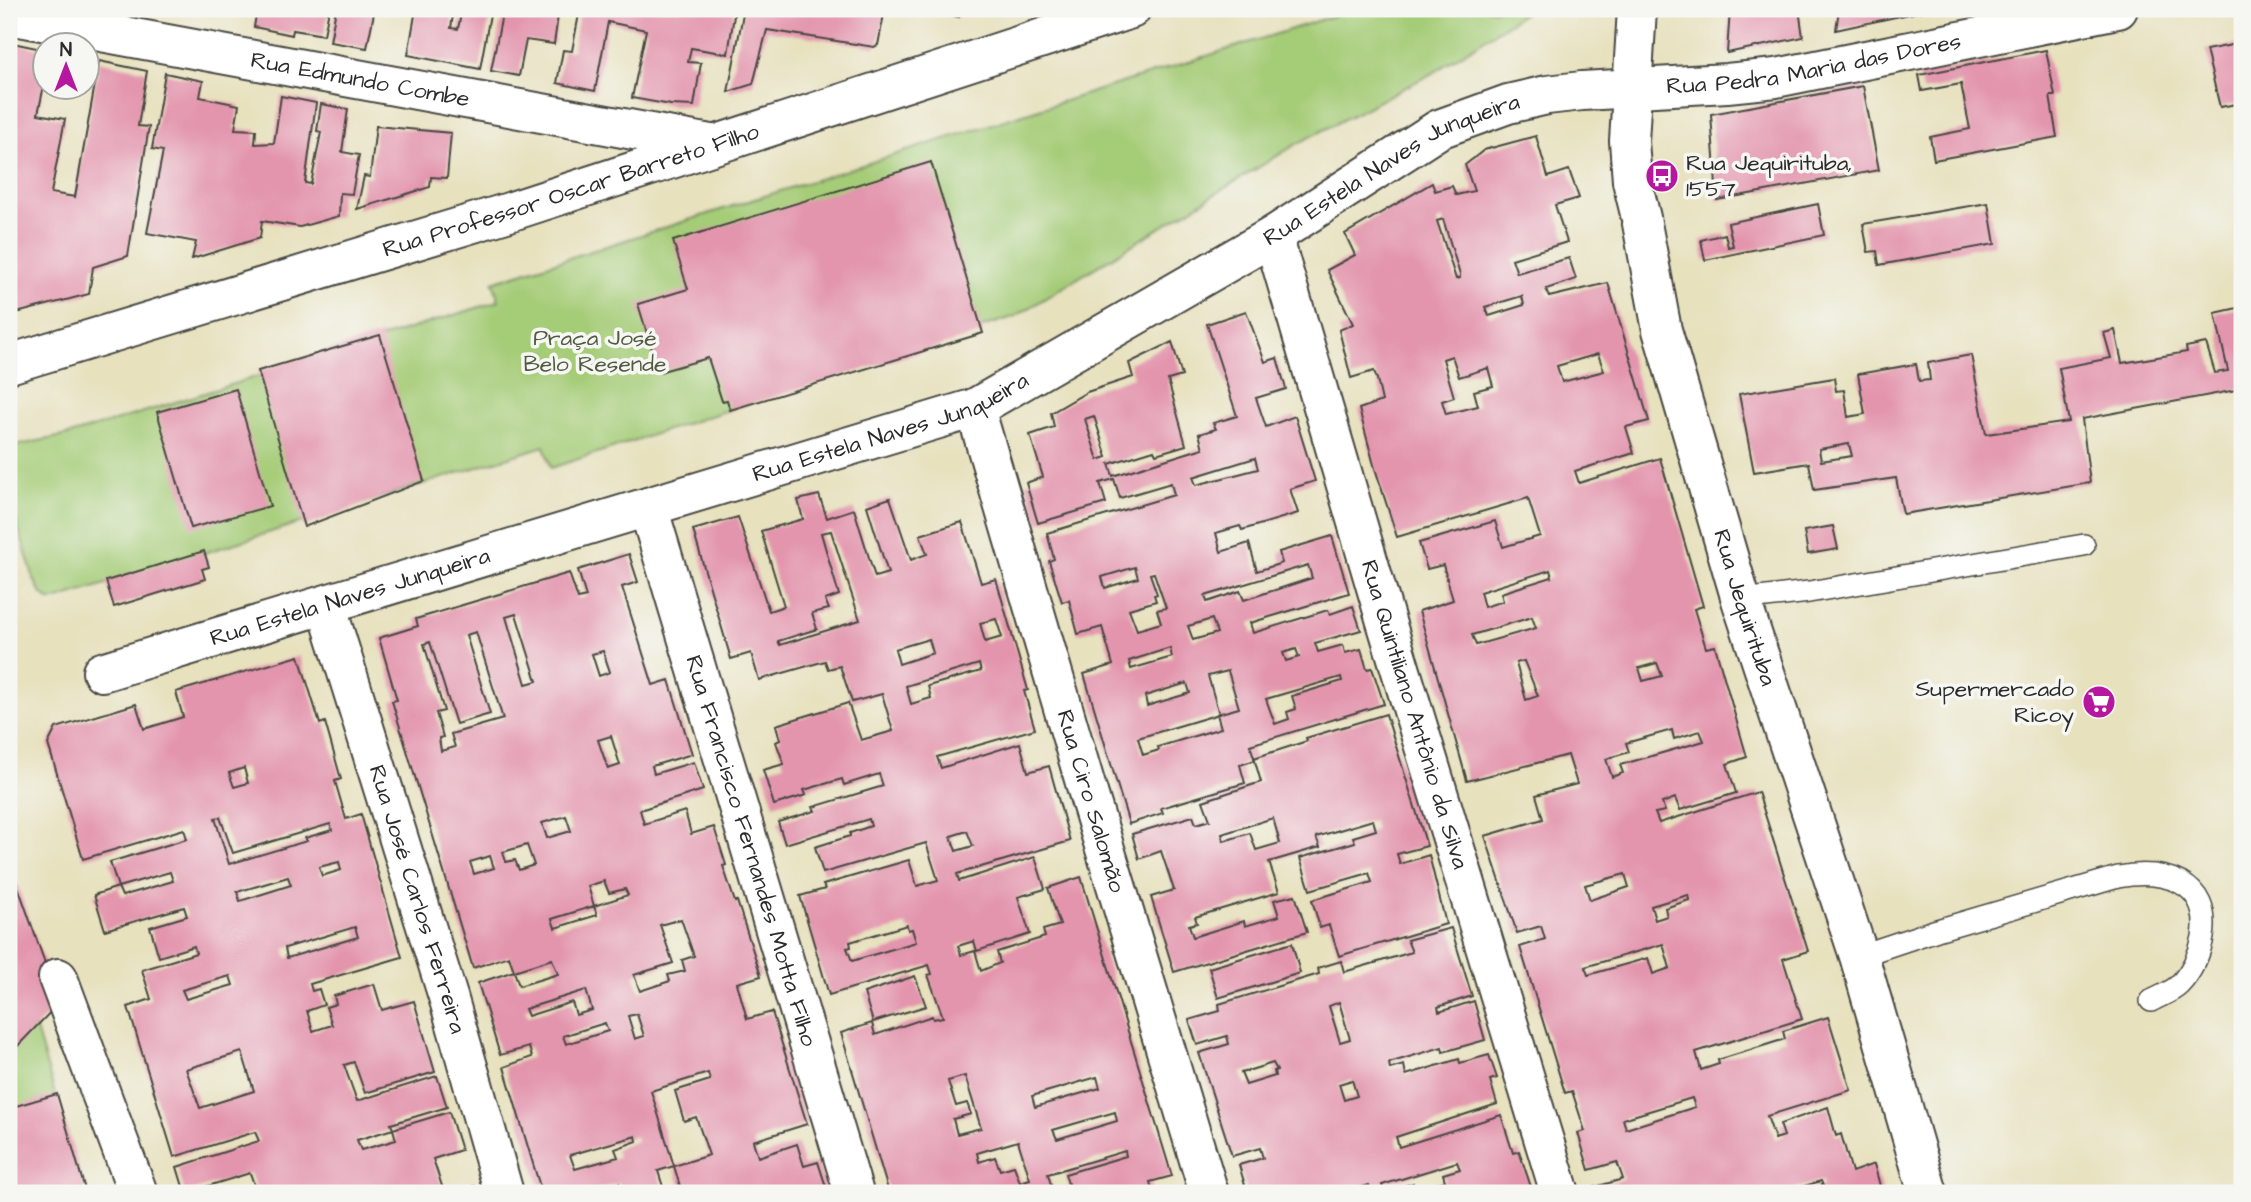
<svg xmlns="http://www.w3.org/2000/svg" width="2251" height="1202" font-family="'Architects Daughter',sans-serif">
<rect width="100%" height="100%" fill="#f6f6f2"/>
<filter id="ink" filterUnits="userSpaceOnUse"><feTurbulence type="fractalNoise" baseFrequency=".0143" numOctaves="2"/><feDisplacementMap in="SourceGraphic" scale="14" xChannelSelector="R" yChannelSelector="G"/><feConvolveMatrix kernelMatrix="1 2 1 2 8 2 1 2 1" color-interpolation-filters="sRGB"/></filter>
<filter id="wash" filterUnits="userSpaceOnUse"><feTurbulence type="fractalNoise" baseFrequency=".00686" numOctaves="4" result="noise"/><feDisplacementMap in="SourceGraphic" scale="28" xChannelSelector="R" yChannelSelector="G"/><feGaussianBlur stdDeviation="1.57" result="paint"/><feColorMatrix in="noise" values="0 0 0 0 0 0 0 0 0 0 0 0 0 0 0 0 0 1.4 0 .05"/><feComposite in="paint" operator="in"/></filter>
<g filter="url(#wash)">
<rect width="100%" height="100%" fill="#e7e1be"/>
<!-- green -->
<g fill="#a5cc77" stroke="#687c51" stroke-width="2">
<path d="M1355,9H1530L1433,73L1300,142L1016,316L551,468L544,446L55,600H49L40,592L34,579L9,498V447L73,434L499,301L493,282Z"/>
<path d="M9,937L30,996L27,999L84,1193H9Z"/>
</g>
<g id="blocks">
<!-- building -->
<g fill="#e395ad" fill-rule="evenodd">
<path d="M157,9H177L176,14Z"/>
<path d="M257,9H329L324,35L293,30L292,35L254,27Z"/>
<path d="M336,9H366V12L374,13L367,48L330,42Z"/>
<path d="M416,9H454L451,28L458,29L462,9H491L480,69L408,55Z"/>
<path d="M503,9H559L554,44L526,40L519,76L491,71Z"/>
<path d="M580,9H735L728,54L691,48L688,62L701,63L694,106L671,105L632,98L646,30L608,22L595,91L557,83L563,50L572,51Z"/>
<path d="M744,9H885L878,45L874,47L767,30L753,84L728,92Z"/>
<path d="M922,9H961L959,17Z"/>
<path d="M1730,9H1799L1803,37L1727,53Z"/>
<path d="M1839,9H1928V10L1836,30Z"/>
<path d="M13,43L46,50V76L38,114L65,119L51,193L75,197L99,61L147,71L138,126L149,127L128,256L93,267L89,294L9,315V65Z"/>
<path d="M2237,44L2242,61V103L2220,107L2206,50Z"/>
<path d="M2046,50L2055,96H2050L2057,137L1934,160L1930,137L1970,129L1961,84L1922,91L1919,75Z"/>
<path d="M165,73L203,81L200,97L239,105L235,129L256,130L255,144L274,143L281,96L316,103L305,183L311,184L321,132L317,131L321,104L348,109L342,152L359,155L352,194L340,193L339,216L300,227L262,221L260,238L192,259L196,242L147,233L163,151L152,149Z"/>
<path d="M1863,86L1879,170L1717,200L1711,114Z"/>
<path d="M376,126L451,133L447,178L431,177L430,187L357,209L364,176L370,177Z"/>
<path d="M1536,136L1548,177L1569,170L1579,198L1555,205L1567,242L1512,259L1517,273L1569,258L1576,279L1546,289L1549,297L1608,283L1649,421L1626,427L1634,453L1575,471L1579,483L1660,458L1703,606L1694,609L1706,648L1715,646L1747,757L1727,764L1736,793L1680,810L1675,798L1662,803L1665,811L1655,813L1659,823L1758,792L1808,951L1783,959L1802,1019L1696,1052L1701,1070L1719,1064L1718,1060L1785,1039L1783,1031L1828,1017L1851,1090L1767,1116L1775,1139L1784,1136L1780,1124L1828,1107L1836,1136L1841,1134L1852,1172L1874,1164L1882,1193H1801L1823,1186L1821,1181L1781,1193H1596L1595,1187L1623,1179L1617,1162L1589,1170L1578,1133L1585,1131L1572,1091L1565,1093L1520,947L1545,939L1541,926L1517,933L1485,836L1543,819L1536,795L1577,784L1568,755L1467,781L1419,611L1453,600L1443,565L1427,569L1419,543L1495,521L1503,547L1540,536L1528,498L1397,537L1374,465L1359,409L1382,401L1377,379L1374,371L1351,378L1339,330L1353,324L1327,270L1355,255L1345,234L1432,183L1435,191L1452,186L1456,195L1474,191L1465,165L1484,150ZM1443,219L1460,275V278L1456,279L1437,221ZM1522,296L1524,305L1489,316L1485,307ZM1598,354L1604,371L1562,382L1557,366ZM1452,356L1459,377L1488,368L1493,386L1474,391L1478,406L1446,414L1442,401L1454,397L1443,359ZM1550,570L1552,577L1501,593L1503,601L1484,607L1480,592ZM1532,617L1536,628L1476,645L1472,635ZM1524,661L1538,696L1526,700L1516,663ZM1657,663L1662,676L1643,681L1639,668ZM1672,730L1674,739L1700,731L1704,741L1620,765L1623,773L1612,777L1606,759L1629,752L1626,743ZM1625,874L1629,887L1590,900L1585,885ZM1688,895L1689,900L1665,908L1667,916L1655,920L1651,906ZM1663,944L1670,968L1653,974L1648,958L1588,975L1585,967ZM1692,1098L1695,1107L1626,1129L1623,1119Z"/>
<path d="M931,162L983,333L730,410L727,400L722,401L708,358L659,372L638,304L688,289L673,241Z"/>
<path d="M1988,203L1995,244L1879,265L1877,251L1868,252L1863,224Z"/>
<path d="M1818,204L1824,235L1705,260L1701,240L1725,234L1728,247L1733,246L1728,223Z"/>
<path d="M2242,307V389L2082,419L2090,483L1903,514L1896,478L1814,490L1809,463L1754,472L1739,394L1834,378L1836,391L1844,390L1848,417L1865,414L1858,374L1916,364L1919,381L1930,380L1928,363L1971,355L1986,434L2069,422L2059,368L2111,358L2104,333L2115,330L2122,363L2187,352L2186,347L2206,343L2215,373L2228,371L2215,313ZM1849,444L1852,456L1821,461L1819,449Z"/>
<path d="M1246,311L1265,362L1277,358L1286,389L1256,398L1266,427L1295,416L1315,481L1290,489L1298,513L1242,530L1240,526L1216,533L1221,552L1249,543L1257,571L1282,563L1279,552L1332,536L1349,593L1250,623L1253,633L1328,610L1330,614L1353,606L1361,630L1315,643L1318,652L1343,645L1345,653L1361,649L1367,669L1372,668L1384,704L1250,745L1255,760L1240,765L1245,783L1161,808L1163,813L1129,824L1084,674L1113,665L1102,627L1078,634L1069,600L1062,602L1049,561L1054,559L1047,533L1174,495L1171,483L1120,498L1114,479L1100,483L1106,503L1038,523L1026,483L1043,477L1030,435L1054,427L1051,413L1087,392L1133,377L1129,363L1172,342L1182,376L1168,380L1186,445L1156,454L1154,450L1109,464L1113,476L1203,448L1199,434L1216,429L1213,423L1237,416L1207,324ZM1094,416L1107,457L1098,460L1085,419ZM1255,458L1258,469L1196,485L1193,477ZM1308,565L1312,578L1244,600L1240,591L1207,602L1205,596ZM1135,567L1138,578L1105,588L1102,577ZM1154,573L1166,608L1157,610L1161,623L1137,630L1129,609L1156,601L1154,595L1157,594L1150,574ZM1212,619L1217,633L1193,640L1188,626ZM1170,648L1172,657L1131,669L1129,661ZM1296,649L1299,657L1286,661L1283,653ZM1228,671L1239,708L1217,714L1221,728L1158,747L1159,750L1143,755L1138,738L1219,714L1208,676ZM1341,677L1342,681L1292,696L1296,709L1287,712L1289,719L1275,724L1266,699ZM1187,683L1190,693L1147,706L1145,696Z"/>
<path d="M380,335L424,481L304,527L258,371Z"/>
<path d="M236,389L270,506L191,528L157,412Z"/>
<path d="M819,495L827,518L854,509L875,577L888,573L867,506L890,498L911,560L927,554L920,535L962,522L981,583L996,579L1028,690L1024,691L1035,729L937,757L941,768L1020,743L1028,772L1049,766L1070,841L957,874L959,881L1035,857L1045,889L1018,897L1030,934L977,951L974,941L958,946L961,955L975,951L981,971L1000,963L997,952L1045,937L1043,930L1060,925L1048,888L1081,877L1172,1176L1150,1182L1153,1193H889L841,1033L872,1023L875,1035L932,1016L933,1019L943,1017L928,975L932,974L929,965L829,995L800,896L825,889L823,885L909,860L917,886L938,880L926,843L823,873L815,847L850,836V833L871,826L869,819L785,844L778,822L815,811L813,807L883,786L879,774L844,785L842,779L804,790L806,795L774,805L763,770L784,764L776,742L780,740L776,725L848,703L861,740L893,731L882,694L852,702L840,666L828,669L825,661L759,680L751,653L731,659L693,530L738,517L769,611L784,606L761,531L803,519L798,500ZM831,531L860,620L780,645L778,641L817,629L812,613L829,609L825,600L839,595L821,533ZM996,619L1002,637L985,642L980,623ZM929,639L933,653L899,664L895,649ZM979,664L981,671L928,686L931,698L911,704L906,686ZM967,831L973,846L956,851L951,836ZM907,925L908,930L912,929L916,942L852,961L847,948L851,947L850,942ZM965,1076L981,1128L957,1134L953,1119L971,1114L967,1103L956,1106L948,1081ZM1097,1077L1100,1088L1035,1107L1032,1096ZM1115,1112L1117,1121L1057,1139L1053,1130ZM1018,1141L1030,1179L1020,1182L1014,1166L1000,1170L995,1157L979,1162L977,1153ZM1125,1151L1126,1156L1065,1174L1069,1187L1053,1192L1048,1174Z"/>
<path d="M1833,526L1838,549L1808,554L1804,531Z"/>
<path d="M204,551L209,567L202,569L205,579L114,607L106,581Z"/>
<path d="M629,554L638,582L622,587L653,685L669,680L692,754L652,766L654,774L694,762L703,790L640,810L644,824L685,811L691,834L714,827L726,865L723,866L735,902L737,901L761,976L737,983L747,1019L772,1012L807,1124L753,1141L758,1157L797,1144L804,1166L818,1162L828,1193H682L674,1166L658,1171L665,1193H621L619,1183L597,1190L598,1193H542L534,1167L504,1067L532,1057L529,1047L500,1055L478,983L514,971L519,986L558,974L552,959L514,971L509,956L473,968L392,701L397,700L379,638L418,626L416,619L569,573L578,599L586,597L578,570ZM516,614L537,681L526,684L506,617ZM476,632L503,719L451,734L455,747L441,751L439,738L443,737L436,713L444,711L424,644L430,642L456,724L490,714L466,635ZM603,651L610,672L599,676L592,654ZM611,736L620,765L608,769L598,740ZM566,816L571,831L547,838L542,823ZM527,845L534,865L519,870L515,860L506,862L503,852ZM490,856L494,868L474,874L470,862ZM604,881L609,893L625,889L628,895L594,906L597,915L555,928L552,919L594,906L588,886ZM681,919L694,956L682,960L685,971L668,975L670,981L640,991L634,975L673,963L660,925ZM586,990L592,1010L576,1015L572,1002L528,1016L525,1009ZM637,1014L644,1036L635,1039L628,1016ZM605,1023L608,1031L566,1044L563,1036ZM708,1073L710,1080L675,1091L684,1121L696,1117L709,1155L674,1166L651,1091ZM636,1136L637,1141L615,1149L618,1157L575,1169L570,1155Z"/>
<path d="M299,656L320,724L325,722L341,779L335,781L346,819L361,814L402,957L310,984L312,991L319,989L324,1005L307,1011L313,1031L332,1025L326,1007L336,1004L334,996L374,984L382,1010L414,1001L435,1072L365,1093L354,1062L344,1065L357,1101L437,1076L447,1107L391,1124L393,1129L449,1112L461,1150L433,1159L443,1189L429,1193H257L250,1173L185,1193L177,1167L259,1141L255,1132L174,1157L128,1007L151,999L142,970L196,953L194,946L159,957L150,927L187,916L184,907L105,930L94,895L118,887L110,862L187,839L184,829L83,859L48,744L56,728L136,704L144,729L183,717L176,692ZM244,768L248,783L234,787L229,773ZM220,817L233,853L330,824L332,830L305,838L307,841L229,864L215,818ZM339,862L341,870L322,876L319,867ZM170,872L173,881L122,896L118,887ZM288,877L291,885L240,901L237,892ZM355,927L358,937L287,958L285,948ZM230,976L233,985L186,999L182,990ZM242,1052L254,1091L200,1108L186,1069ZM393,1129L396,1140L361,1150L357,1140Z"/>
<path d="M1386,714L1427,846L1397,854L1400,864L1429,855L1446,924L1339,956L1329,925L1320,928L1312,900L1372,882L1369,873L1310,890L1300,858L1355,842L1353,837L1376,830L1373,820L1316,837L1320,847L1269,862L1279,892L1195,917L1197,923L1189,925L1193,937L1244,921L1245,926L1279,916L1274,900L1295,895L1307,932L1174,972L1151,897L1174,890L1161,851L1139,859L1132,834L1193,816L1196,824L1210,820L1203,801L1261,782L1254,758L1307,741L1306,738ZM1273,818L1280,843L1256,850L1250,833L1224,841L1222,834Z"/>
<path d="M9,861L59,1003L9,1055Z"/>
<path d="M1451,928L1472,996L1438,1007L1439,1012L1474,1001L1485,1040L1443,1052L1442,1047L1389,1063L1390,1069L1404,1065L1406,1075L1459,1059L1460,1063L1489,1055L1497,1078L1490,1080L1497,1104L1396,1137L1399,1147L1501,1115L1513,1153L1519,1151L1533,1193H1372L1369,1185L1343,1193H1267L1265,1187L1247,1192L1239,1165L1263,1158L1260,1148L1232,1156L1199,1053L1229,1044L1227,1036L1197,1045L1189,1020L1220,1011L1219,1004L1319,974L1318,968L1341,961L1344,972L1412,952L1407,940ZM1339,1002L1350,1039L1340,1042L1329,1006ZM1273,1063L1277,1070L1274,1071L1275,1076L1246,1085L1241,1073ZM1352,1080L1357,1096L1344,1100L1339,1084ZM1457,1162L1460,1169L1443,1174L1445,1181L1414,1190L1413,1183L1384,1192L1382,1185Z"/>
<path d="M1292,943L1300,973L1218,998L1209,968Z"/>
<path d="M915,976L926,1006L873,1022L864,993Z"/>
<path d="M57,1094L86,1193H9V1108Z"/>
<path d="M474,1186L476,1193H452Z"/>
</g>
</g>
</g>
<g filter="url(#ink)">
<use href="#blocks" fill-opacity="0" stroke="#474641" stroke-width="2"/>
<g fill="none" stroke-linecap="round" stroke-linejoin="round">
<defs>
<g id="lane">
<path d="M1741,600L1809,592L2084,545"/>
<path d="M1859,956L1937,930L2118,877C2163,869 2212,881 2203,937C2200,954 2191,973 2179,985C2172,992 2160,996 2151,1001"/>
</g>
<g id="street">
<path id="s1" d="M9,15L710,144"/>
<path id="s2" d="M1273,236L1387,625L1560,1193"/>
<path id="s3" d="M9,364L506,213L1131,9"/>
<path id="s4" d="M975,408L1086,786L1209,1193"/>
<path id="s5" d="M648,507L854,1193"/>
<path id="s6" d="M326,605L449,1000L504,1193"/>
<path id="s7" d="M102,672L975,408L1273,236L1439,129L1508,104L1547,95L1582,91L1727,83L1776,78L2118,9"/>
<path d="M58,978L138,1193"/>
</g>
<g id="secondary">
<path id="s8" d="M1637,9L1629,141L1632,181L1641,218L1662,330L1741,600L1859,956L1928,1193"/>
</g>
</defs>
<!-- lane casing -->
<use href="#lane" stroke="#474641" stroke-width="24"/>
<!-- street casing -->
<use href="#street" stroke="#474641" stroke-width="42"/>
<!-- secondary casing -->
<use href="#secondary" stroke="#474641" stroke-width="42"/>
<!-- lane -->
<use href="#lane" stroke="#fff" stroke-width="21"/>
<!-- street -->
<use href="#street" stroke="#fff" stroke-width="38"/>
<!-- secondary -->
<use href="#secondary" stroke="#fff" stroke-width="38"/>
</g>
</g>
<!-- icons -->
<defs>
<symbol id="bus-disc" viewBox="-11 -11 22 22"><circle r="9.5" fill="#b5179e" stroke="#f6f6f2"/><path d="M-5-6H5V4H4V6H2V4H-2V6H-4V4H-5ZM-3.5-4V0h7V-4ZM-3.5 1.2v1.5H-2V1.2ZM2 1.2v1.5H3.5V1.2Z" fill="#fff"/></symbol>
<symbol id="supermarket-disc" viewBox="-11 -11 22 22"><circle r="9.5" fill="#b5179e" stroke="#f6f6f2"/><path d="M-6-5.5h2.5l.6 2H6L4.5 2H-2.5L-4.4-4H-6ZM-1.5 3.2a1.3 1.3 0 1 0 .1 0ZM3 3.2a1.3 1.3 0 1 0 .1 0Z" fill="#fff"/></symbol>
</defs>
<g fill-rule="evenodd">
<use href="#bus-disc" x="1643" y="157" width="38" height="38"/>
<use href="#supermarket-disc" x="2080" y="683" width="38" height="38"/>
</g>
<g text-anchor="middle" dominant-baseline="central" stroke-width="7" stroke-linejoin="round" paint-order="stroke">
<!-- street labels -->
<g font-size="23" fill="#2b2b2b" stroke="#f6f6f2">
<text stroke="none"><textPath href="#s7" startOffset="1836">Rua Pedra Maria das Dores</textPath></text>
<text stroke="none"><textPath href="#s1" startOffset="357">Rua Edmundo Combe</textPath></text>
<text stroke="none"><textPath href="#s7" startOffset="1393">Rua Estela Naves Junqueira</textPath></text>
<text stroke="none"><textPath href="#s3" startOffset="588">Rua Professor Oscar Barreto Filho</textPath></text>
<text stroke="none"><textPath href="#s7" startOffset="826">Rua Estela Naves Junqueira</textPath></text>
<text stroke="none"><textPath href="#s7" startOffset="259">Rua Estela Naves Junqueira</textPath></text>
<text stroke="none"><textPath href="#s8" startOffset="614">Rua Jequirituba</textPath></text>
<text stroke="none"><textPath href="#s2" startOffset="499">Rua Quintiliano Antônio da Silva</textPath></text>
<text stroke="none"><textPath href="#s4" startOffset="410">Rua Ciro Salomão</textPath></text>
<text stroke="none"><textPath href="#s5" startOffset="359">Rua Francisco Fernandes Motta Filho</textPath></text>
<text stroke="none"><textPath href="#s6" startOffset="308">Rua José Carlos Ferreira</textPath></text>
</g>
<!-- poi labels -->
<g font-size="23" fill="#2b2b2b" stroke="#f6f6f2" text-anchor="start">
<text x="1686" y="163">Rua Jequirituba,<tspan x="1686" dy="26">1557</tspan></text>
<text x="2074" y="689" text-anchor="end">Supermercado<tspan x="2074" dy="26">Ricoy</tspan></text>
</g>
<!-- park labels -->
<g font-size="23" fill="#505b42" stroke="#f6f6f2">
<text x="595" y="338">Praça José<tspan x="595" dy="26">Belo Resende</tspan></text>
</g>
</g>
<!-- margin -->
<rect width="2251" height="1202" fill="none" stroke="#f6f6f2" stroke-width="35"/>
<!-- north arrow -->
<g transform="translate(66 66)"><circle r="33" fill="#f6f6f2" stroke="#a5a5a2" stroke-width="2"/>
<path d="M0-5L12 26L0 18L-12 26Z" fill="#b5179e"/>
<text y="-10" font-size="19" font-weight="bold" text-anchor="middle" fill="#2b2b2b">N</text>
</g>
</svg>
